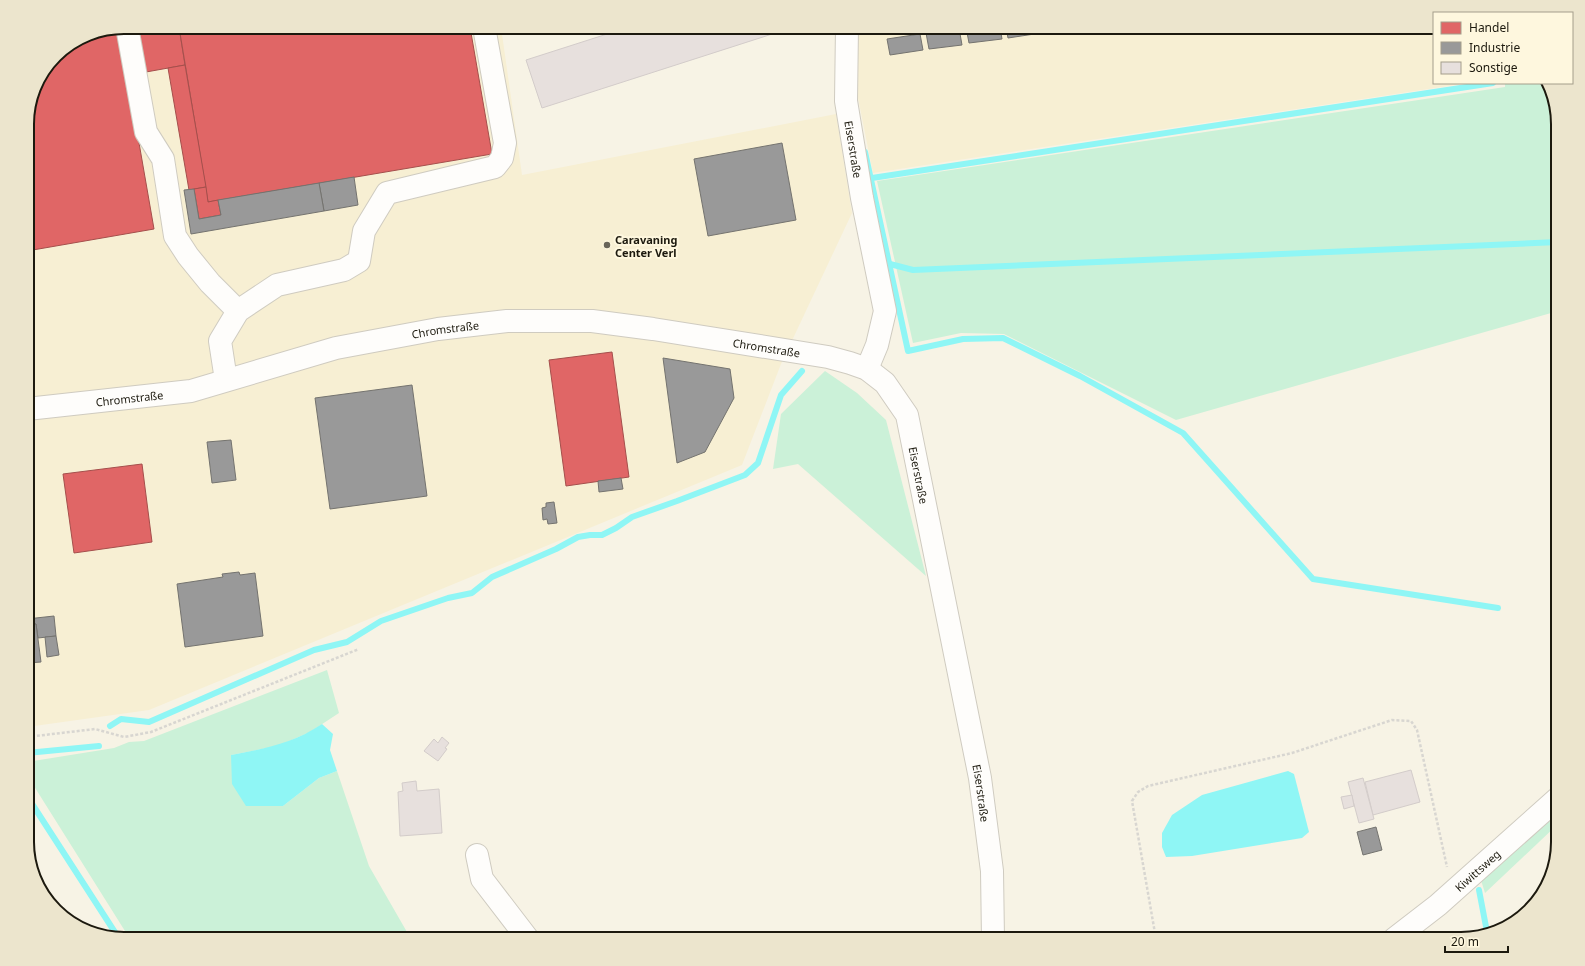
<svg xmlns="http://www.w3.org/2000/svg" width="1585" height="966" font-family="'Noto Sans',sans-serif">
<rect width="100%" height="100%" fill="#f7f3e5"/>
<!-- built -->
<g fill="#f7efd3">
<path d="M124,27H501L522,175L836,114L852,213L781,364L742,465L149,710L27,727V118L34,87L56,55L87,34Z"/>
<path d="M857,27H1434V83H1468L873,173L856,88Z"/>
</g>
<!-- green -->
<g fill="#cbf1d8">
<path d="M1505,83H1547L1558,118V311L1176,420L1004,334L961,333L913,343L877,181L1505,87Z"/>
<path d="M825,371L857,393L886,420L926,576L798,464L773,469L781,414Z"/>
<path d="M327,670L339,713L310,732L278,746L231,755L283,806L319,778L337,771L369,866L411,939H130L27,775V762L114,748L129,742L144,741Z"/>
<path d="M1558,805V824L1485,893L1479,874Z"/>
</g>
<!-- water -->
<g fill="#8ff6f5">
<path d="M322,724L333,734L330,750L337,771L319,778L283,806H246L232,784L231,755C266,748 292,744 322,724Z"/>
<path d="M1288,771L1294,774L1309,832L1302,838L1192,856L1166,857L1162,847V833L1172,815L1202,795Z"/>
</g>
<!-- shops -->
<g fill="#e06666" stroke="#a54f4c">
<path d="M138,27H179L185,65L146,72Z"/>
<path d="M179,27H470L492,154L208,202Z"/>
<path d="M119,28L154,229L27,251V118L34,87L56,55L87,34Z"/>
<path d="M185,65L206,187L189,190L168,68Z"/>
<path d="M206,187L208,202L218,200L221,215L199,219L194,189Z"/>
<path d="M612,352L629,477L566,486L549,360Z"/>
<path d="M142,464L152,542L74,553L63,474Z"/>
</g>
<!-- industry -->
<g fill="#999" stroke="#74736f">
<path d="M966,27H1000L1002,39L969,43Z"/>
<path d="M1006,27H1040L1041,33L1008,38Z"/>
<path d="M1047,27H1078L1048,32Z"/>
<path d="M959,28L962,45L929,49L926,33Z"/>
<path d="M920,34L923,50L890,55L887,39Z"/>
<path d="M782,143L796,220L708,236L694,159Z"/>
<path d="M354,177L358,205L324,211L319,183Z"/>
<path d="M319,183L324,211L191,234L184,190L194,189L199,219L221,215L218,200Z"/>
<path d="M663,358L730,369L734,398L705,452L677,463Z"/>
<path d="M412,385L427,496L330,509L315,398Z"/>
<path d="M231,440L236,480L212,483L207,442Z"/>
<path d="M621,478L623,489L599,492L598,481Z"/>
<path d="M554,502L557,523L548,524L547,519L543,520L542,508L546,507V503Z"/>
<path d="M239,572L240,575L255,573L263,636L185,647L177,584L223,577L222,574Z"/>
<path d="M54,616L56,636L38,638L36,624L27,625V619Z"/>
<path d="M36,624L41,662L27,663V625Z"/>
<path d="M56,636L59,655L47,657L45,637Z"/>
<path d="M1376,827L1382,850L1363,855L1357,832Z"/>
</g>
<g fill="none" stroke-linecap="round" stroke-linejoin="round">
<!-- stream -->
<g stroke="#8ff6f5" stroke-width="6">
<path d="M865,152L908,351L963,339L1003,338L1080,376L1183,433L1313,579L1498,608"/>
<path d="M872,178L1493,83"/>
<path d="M890,264L913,270L1558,242"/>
<path d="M110,726L121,719L149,722L314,650L347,642L381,621L448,598L472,593L492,577L556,549L578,537L590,535H602L616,528L632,517L677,501L745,475L758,463L781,395L802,371"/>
<path d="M27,753L99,746"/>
<path d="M27,796L118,937"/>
<path d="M1479,890L1487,932"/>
</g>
</g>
<!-- building -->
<g fill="#e7e0dd" stroke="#d3ccca">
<path d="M629,27H794L542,108L526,60Z"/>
<path d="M442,737L449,743L445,748L447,749L438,761L424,751L434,739L438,743Z"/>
<path d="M1411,770L1420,802L1373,815L1365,782Z"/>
<path d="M1363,778L1374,819L1359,823L1348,782Z"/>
<path d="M416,781L417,791L439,789L442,833L400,836L398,792L403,791L402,783Z"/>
<path d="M1352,795L1354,806L1344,809L1341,797Z"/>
</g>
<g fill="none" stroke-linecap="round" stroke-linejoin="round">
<defs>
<g id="minor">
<path d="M127,27L146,132L163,159L175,236L188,256L210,283L238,311"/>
<path id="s1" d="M847,27L846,101L862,198L885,311L877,345L867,369"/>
<path d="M226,380L220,341L238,311L277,285L344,270L359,261L364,231L387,193L495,167L502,158L505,143L484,27"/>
<path id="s2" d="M27,409L191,391L336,348L438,329L507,321H592L653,329L828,357L850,363L867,369L885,383L907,415L980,778L992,871L993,939"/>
<path d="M477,855L482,879L528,939"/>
<path id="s3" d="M1394,939L1438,905L1558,798"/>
</g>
</defs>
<!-- minor casing -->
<use href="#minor" stroke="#cfcbc0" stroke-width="24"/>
<!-- path -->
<g stroke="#d8d6d1" stroke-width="2.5" stroke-dasharray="3 2" stroke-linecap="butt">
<path d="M27,737L95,729L124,737L151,732L359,649"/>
<path d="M1156,939L1132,801L1138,792L1148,786L1292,753L1392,720L1411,721L1417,730L1447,867"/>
</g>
<!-- minor -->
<use href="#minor" stroke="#fefdfb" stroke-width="22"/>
</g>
<!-- markers -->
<circle fill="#696559" stroke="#fef7de" stroke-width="1.5" cx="607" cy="245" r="4"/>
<g text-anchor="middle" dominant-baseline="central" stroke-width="4" stroke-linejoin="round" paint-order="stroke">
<!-- street labels -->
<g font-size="11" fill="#1c190e" stroke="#fef7de">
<text stroke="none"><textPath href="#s1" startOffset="123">Eiserstraße</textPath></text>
<text stroke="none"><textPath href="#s2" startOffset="427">Chromstraße</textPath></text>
<text stroke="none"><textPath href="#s2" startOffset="751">Chromstraße</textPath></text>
<text stroke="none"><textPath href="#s2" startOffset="103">Chromstraße</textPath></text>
<text stroke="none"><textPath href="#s2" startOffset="977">Eiserstraße</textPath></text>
<text stroke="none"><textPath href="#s2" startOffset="1301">Eiserstraße</textPath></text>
<text stroke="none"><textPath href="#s3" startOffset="108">Kiwittsweg</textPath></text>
</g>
<!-- poi labels -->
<g font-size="11" font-weight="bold" fill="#1c190e" stroke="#fef7de" text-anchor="start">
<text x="615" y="239">Caravaning<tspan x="615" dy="13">Center Verl</tspan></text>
</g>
</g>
<!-- crop -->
<path d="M0 0H1585V966H0ZM124 34H1461A90 90 0 0 1 1551 124V842A90 90 0 0 1 1461 932H124A90 90 0 0 1 34 842V124A90 90 0 0 1 124 34Z" fill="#ece5cd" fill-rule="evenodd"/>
<path fill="none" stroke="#1c190e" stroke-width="2" d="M124 34H1461A90 90 0 0 1 1551 124V842A90 90 0 0 1 1461 932H124A90 90 0 0 1 34 842V124A90 90 0 0 1 124 34Z"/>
<!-- legend -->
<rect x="1433" y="12" width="140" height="72" fill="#fef7de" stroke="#a49e8b"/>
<rect x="1441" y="22" width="20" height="12" fill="#e06666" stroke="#a49e8b"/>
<text x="1469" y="32" font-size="12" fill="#1c190e">Handel</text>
<rect x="1441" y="42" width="20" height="12" fill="#999999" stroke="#a49e8b"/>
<text x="1469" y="52" font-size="12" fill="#1c190e">Industrie</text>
<rect x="1441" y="62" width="20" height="12" fill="#e7e0dd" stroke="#a49e8b"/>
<text x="1469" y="72" font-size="12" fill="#1c190e">Sonstige</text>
<!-- scale -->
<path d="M1445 946v6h63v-6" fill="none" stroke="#1c190e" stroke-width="2"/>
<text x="1451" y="946" font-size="12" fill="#1c190e" stroke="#fef7de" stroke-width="3" paint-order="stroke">20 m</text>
</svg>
